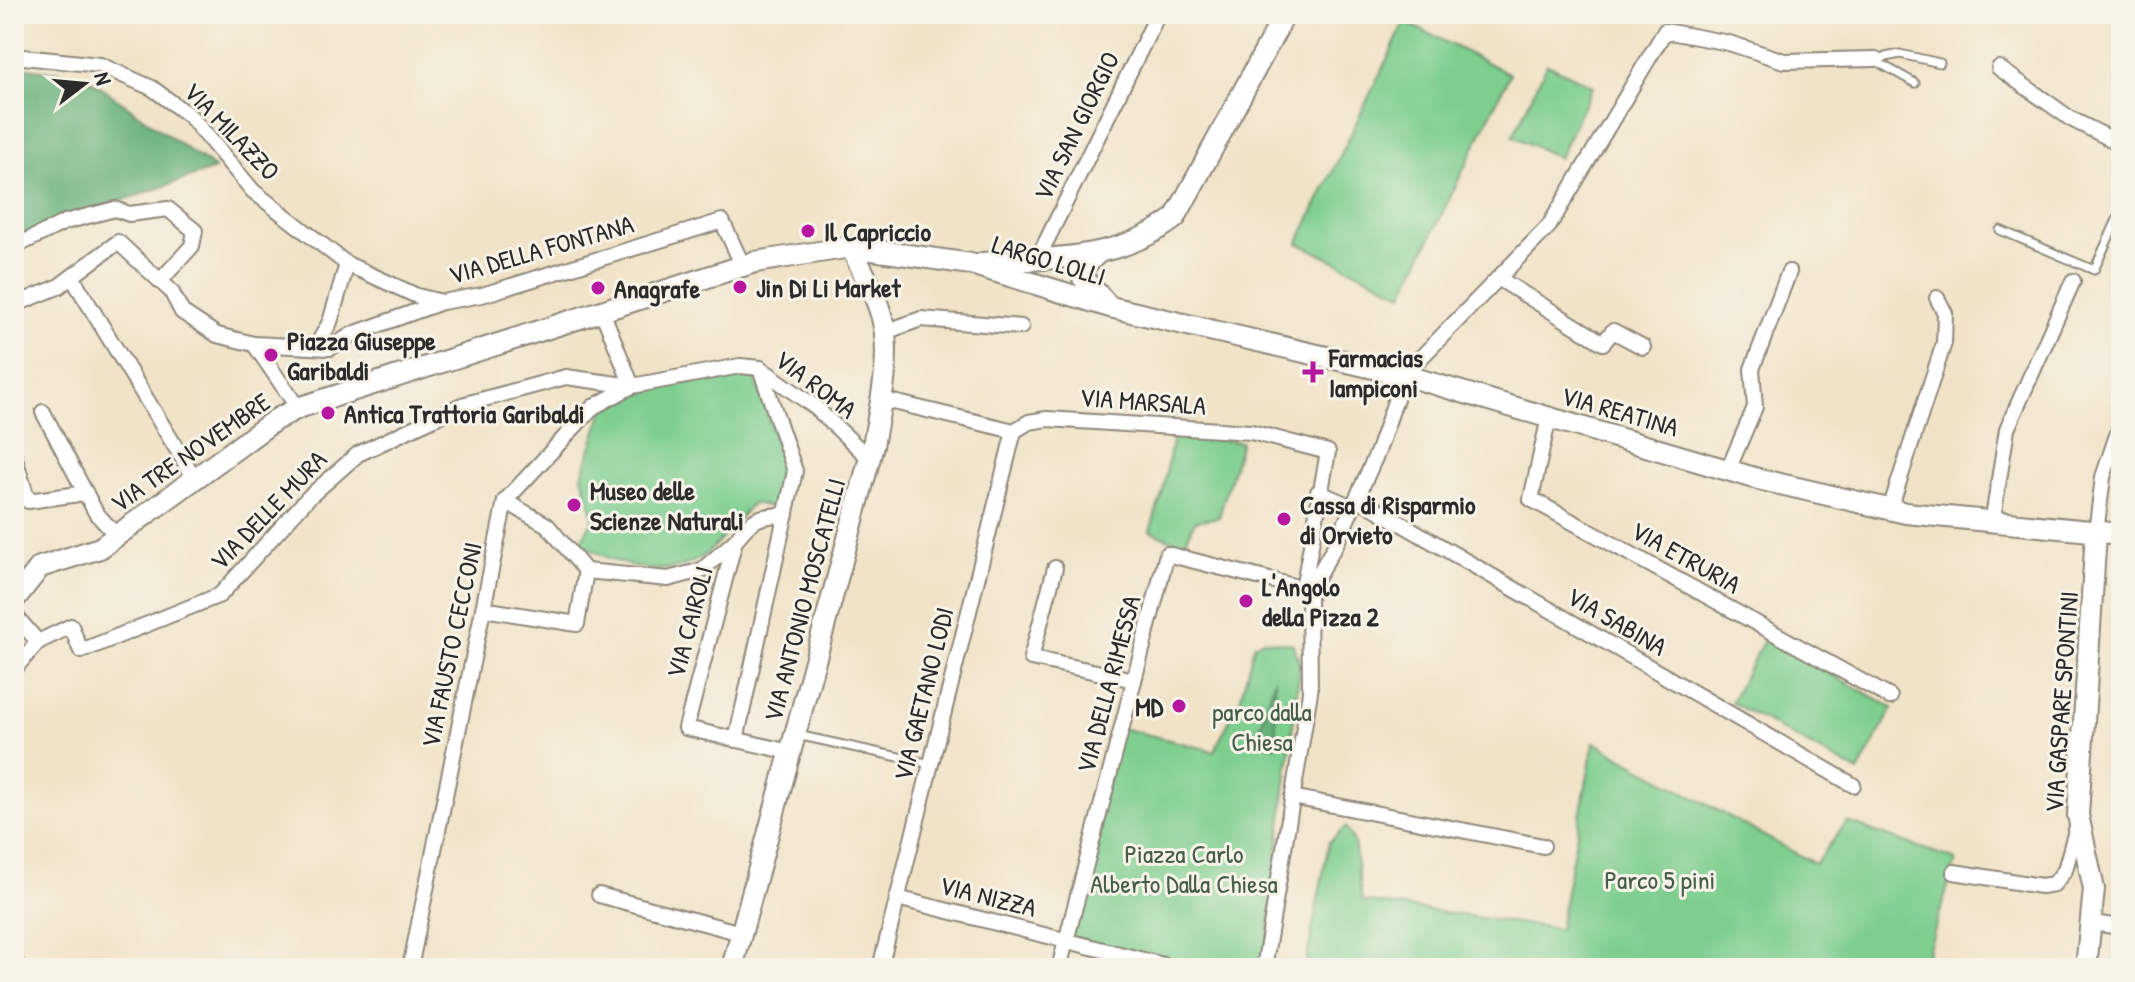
<svg xmlns="http://www.w3.org/2000/svg" width="2135" height="982" font-family="'Patrick Hand',sans-serif">
<rect width="100%" height="100%" fill="#f7f3e8"/>
<filter id="ink" filterUnits="userSpaceOnUse"><feTurbulence type="fractalNoise" baseFrequency=".0125" numOctaves="2"/><feDisplacementMap in="SourceGraphic" scale="16" xChannelSelector="R" yChannelSelector="G"/><feConvolveMatrix kernelMatrix="1 2 1 2 8 2 1 2 1" color-interpolation-filters="sRGB"/></filter>
<filter id="wash" filterUnits="userSpaceOnUse"><feTurbulence type="fractalNoise" baseFrequency=".006" numOctaves="4" result="noise"/><feDisplacementMap in="SourceGraphic" scale="32" xChannelSelector="R" yChannelSelector="G"/><feGaussianBlur stdDeviation="1.8" result="paint"/><feColorMatrix in="noise" values="0 0 0 0 0 0 0 0 0 0 0 0 0 0 0 0 0 1.4 0 .05"/><feComposite in="paint" operator="in"/></filter>
<g filter="url(#wash)">
<rect width="100%" height="100%" fill="#f1e3c8"/>
<!-- built -->
<path fill="#f5cfdb" d="M109,959L195,965V968H109Z"/>
<!-- green -->
<g fill="#7dce8f" stroke="#547c5d" stroke-width="2">
<path d="M1405,22L1510,74L1403,294L1298,243Z"/>
<path d="M1547,64L1593,86L1559,158L1513,136Z"/>
<path d="M754,375L786,474L777,508L753,503C736,520 719,546 700,558C663,582 613,564 580,543L594,518L582,476L604,409L658,387Z"/>
<path d="M1173,436L1241,442L1219,517L1195,521L1184,545L1150,531L1163,491Z"/>
<path d="M1765,638L1893,708L1858,772L1731,702Z"/>
<path d="M1263,640L1293,644L1300,665L1264,968H1175L1066,940L1121,728L1214,751L1240,700L1254,645Z"/>
<path d="M1594,742L1815,864L1847,822L1956,860L1923,968H1305L1329,842L1346,827L1354,842L1362,901L1559,929Z"/>
</g>
<!-- forest -->
<g fill="#66b17a" stroke="#486e52" stroke-width="2">
<path d="M14,66L85,76L215,169L14,237Z"/>
<path d="M1275,678L1276,746L1256,742Z"/>
</g>
</g>
<g filter="url(#ink)">
<g fill="none" stroke-linecap="round" stroke-linejoin="round">
<defs>
<g id="lane">
<path d="M1880,58L1881,64L1915,83"/>
<path d="M1876,59L1900,54L1940,63"/>
<path d="M2000,230L2094,270L2121,211"/>
<path d="M797,735L931,764"/>
</g>
<g id="street">
<path d="M14,56L100,65L152,88L191,117L253,191L347,264L417,296L442,302"/>
<path d="M1999,68L2071,119L2121,144"/>
<path d="M14,247L65,222L115,209L129,214L168,209L195,231L192,246L160,281"/>
<path d="M1038,258L1158,14"/>
<path d="M72,277L195,479"/>
<path d="M1498,278L1603,343L1613,331L1643,347"/>
<path d="M14,305L58,287L118,242L171,291L182,312L217,335L254,344L330,348L353,334L442,302L482,295L722,221L743,266"/>
<path d="M602,311L632,386"/>
<path d="M885,332L921,319L1021,327"/>
<path d="M254,344L298,408"/>
<path d="M316,347L330,322L347,264"/>
<path d="M881,399L1014,431L1029,422L1047,419L1251,432L1328,452L1303,589"/>
<path d="M43,412L96,513L117,536"/>
<path d="M1549,417L1531,499L1890,697"/>
<path d="M14,455L28,501L86,493"/>
<path d="M1728,470L1755,407L1752,369L1789,272"/>
<path d="M1318,492L1352,507"/>
<path d="M1357,498L1853,785"/>
<path d="M505,501L547,525L586,571L668,579L702,570L735,541"/>
<path d="M1890,509L1944,343L1945,313L1937,298"/>
<path d="M786,515C759,515 751,519 735,541L686,728L790,752"/>
<path d="M1992,524L2007,429L2073,281"/>
<path d="M2096,533L2103,477L2121,423"/>
<path d="M1055,568L1031,658L1134,680"/>
<path d="M483,609L577,624L586,571"/>
<path d="M14,614L38,642L71,626L81,651L220,595L308,498L358,454L462,405L566,377L632,386"/>
<path d="M14,669L38,642"/>
<path d="M736,740L795,471L760,368"/>
<path d="M1292,797L1543,846"/>
<path d="M1954,872L2041,886L2054,884L2065,870L2078,823"/>
<path d="M599,895L741,933"/>
<path d="M897,898L1175,968"/>
<path d="M2092,923L2121,927"/>
<path d="M14,959L18,968"/>
<path d="M410,968L505,501L593,407L632,386L740,366L760,368L815,407L869,458"/>
<path d="M880,968L1014,431"/>
<path d="M1059,968L1167,554L1309,590"/>
<path d="M1264,968L1310,692L1309,591L1336,544L1378,451L1404,375L1549,226L1665,31L1729,43L1784,61L1876,59"/>
</g>
<g id="secondary">
<path d="M1098,253L1082,268L1083,278L1107,304"/>
<path d="M983,263C1052,257 1117,262 1175,218L1285,14"/>
<path d="M14,600L40,567L100,548L275,420L298,408L755,262L851,247L971,264L1110,307L1404,375L1758,479L1906,513L2121,534"/>
<path d="M732,968L873,446C879,409 889,372 885,334C882,304 863,273 851,247"/>
<path d="M2086,968L2094,889L2078,815L2096,533"/>
</g>
</defs>
<!-- lane casing -->
<use href="#lane" stroke="#8e877a" stroke-width="11"/>
<!-- street casing -->
<use href="#street" stroke="#8e877a" stroke-width="18"/>
<!-- secondary casing -->
<use href="#secondary" stroke="#8e877a" stroke-width="24"/>
<!-- lane -->
<use href="#lane" stroke="#fff" stroke-width="7"/>
<!-- street -->
<use href="#street" stroke="#fff" stroke-width="14"/>
<!-- secondary -->
<use href="#secondary" stroke="#fff" stroke-width="20"/>
</g>
</g>
<!-- markers -->
<g fill="#b5179e" stroke="#f7f3e8" stroke-width="3">
<circle cx="808" cy="231" r="8"/>
<circle cx="740" cy="287" r="8"/>
<circle cx="598" cy="288" r="8"/>
<circle cx="271" cy="355" r="8"/>
<path d="M1309 360h8v8h8v8h-8v8h-8v-8h-8v-8h8z"/>
<circle cx="328" cy="413" r="8"/>
<circle cx="574" cy="505" r="8"/>
<circle cx="1284" cy="519" r="8"/>
<circle cx="1246" cy="601" r="8"/>
<circle cx="1179" cy="706" r="8"/>
</g>
<g text-anchor="middle" dominant-baseline="central" stroke-width="6" stroke-linejoin="round" paint-order="stroke">
<!-- street labels -->
<g font-size="26" fill="#2b2b2b" stroke="#f7f3e8">
<text transform="translate(1076 126) rotate(-64)">VIA SAN GIORGIO</text>
<text transform="translate(232 131) rotate(46)">VIA MILAZZO</text>
<text transform="translate(541 249) rotate(-16)">VIA DELLA FONTANA</text>
<text transform="translate(1049 260) rotate(17)">LARGO LOLLI</text>
<text transform="translate(816 384) rotate(37)">VIA ROMA</text>
<text transform="translate(1143 401) rotate(4)">VIA MARSALA</text>
<text transform="translate(1620 411) rotate(16)">VIA REATINA</text>
<text transform="translate(190 452) rotate(-35)">VIA TRE NOVEMBRE</text>
<text transform="translate(268 510) rotate(-46)">VIA DELLE MURA</text>
<text transform="translate(1686 557) rotate(29)">VIA ETRURIA</text>
<text transform="translate(804 600) rotate(-75)">VIA ANTONIO MOSCATELLI</text>
<text transform="translate(1617 621) rotate(30)">VIA SABINA</text>
<text transform="translate(689 622) rotate(-75)">VIA CAIROLI</text>
<text transform="translate(451 645) rotate(-78)">VIA FAUSTO CECCONI</text>
<text transform="translate(1108 684) rotate(-75)">VIA DELLA RIMESSA</text>
<text transform="translate(923 694) rotate(-76)">VIA GAETANO LODI</text>
<text transform="translate(2061 702) rotate(-86)">VIA GASPARE SPONTINI</text>
<text transform="translate(988 896) rotate(14)">VIA NIZZA</text>
</g>
<!-- poi labels -->
<g font-size="26" font-weight="bold" fill="#2b2b2b" stroke="#f7f3e8" text-anchor="start">
<text x="824" y="231">Il Capriccio</text>
<text x="756" y="287">Jin Di Li Market</text>
<text x="614" y="288">Anagrafe</text>
<text x="287" y="340">Piazza Giuseppe<tspan x="287" dy="30">Garibaldi</tspan></text>
<text x="1329" y="357">Farmacias<tspan x="1329" dy="30">Iampiconi</tspan></text>
<text x="344" y="413">Antica Trattoria Garibaldi</text>
<text x="590" y="490">Museo delle<tspan x="590" dy="30">Scienze Naturali</tspan></text>
<text x="1300" y="504">Cassa di Risparmio<tspan x="1300" dy="30">di Orvieto</tspan></text>
<text x="1262" y="586">L'Angolo<tspan x="1262" dy="30">della Pizza 2</tspan></text>
<text x="1163" y="706" text-anchor="end">MD</text>
</g>
<!-- park labels -->
<g font-size="26" fill="#445c49" stroke="#f7f3e8">
<text x="1262" y="711">parco dalla<tspan x="1262" dy="30">Chiesa</tspan></text>
<text x="1184" y="853">Piazza Carlo<tspan x="1184" dy="30">Alberto Dalla Chiesa</tspan></text>
<text x="1660" y="879">Parco 5 pini</text>
</g>
</g>
<!-- margin -->
<rect width="2135" height="982" fill="none" stroke="#f7f3e8" stroke-width="48"/>
<!-- north arrow -->
<g transform="translate(84 84) rotate(74)" stroke="#f7f3e8" stroke-width="6" paint-order="stroke">
<path d="M0-6L14 30L0 20L-14 30Z" fill="#2b2b2b"/>
<text y="-12" font-size="22" font-weight="bold" text-anchor="middle" fill="#2b2b2b">N</text>
</g>
</svg>
